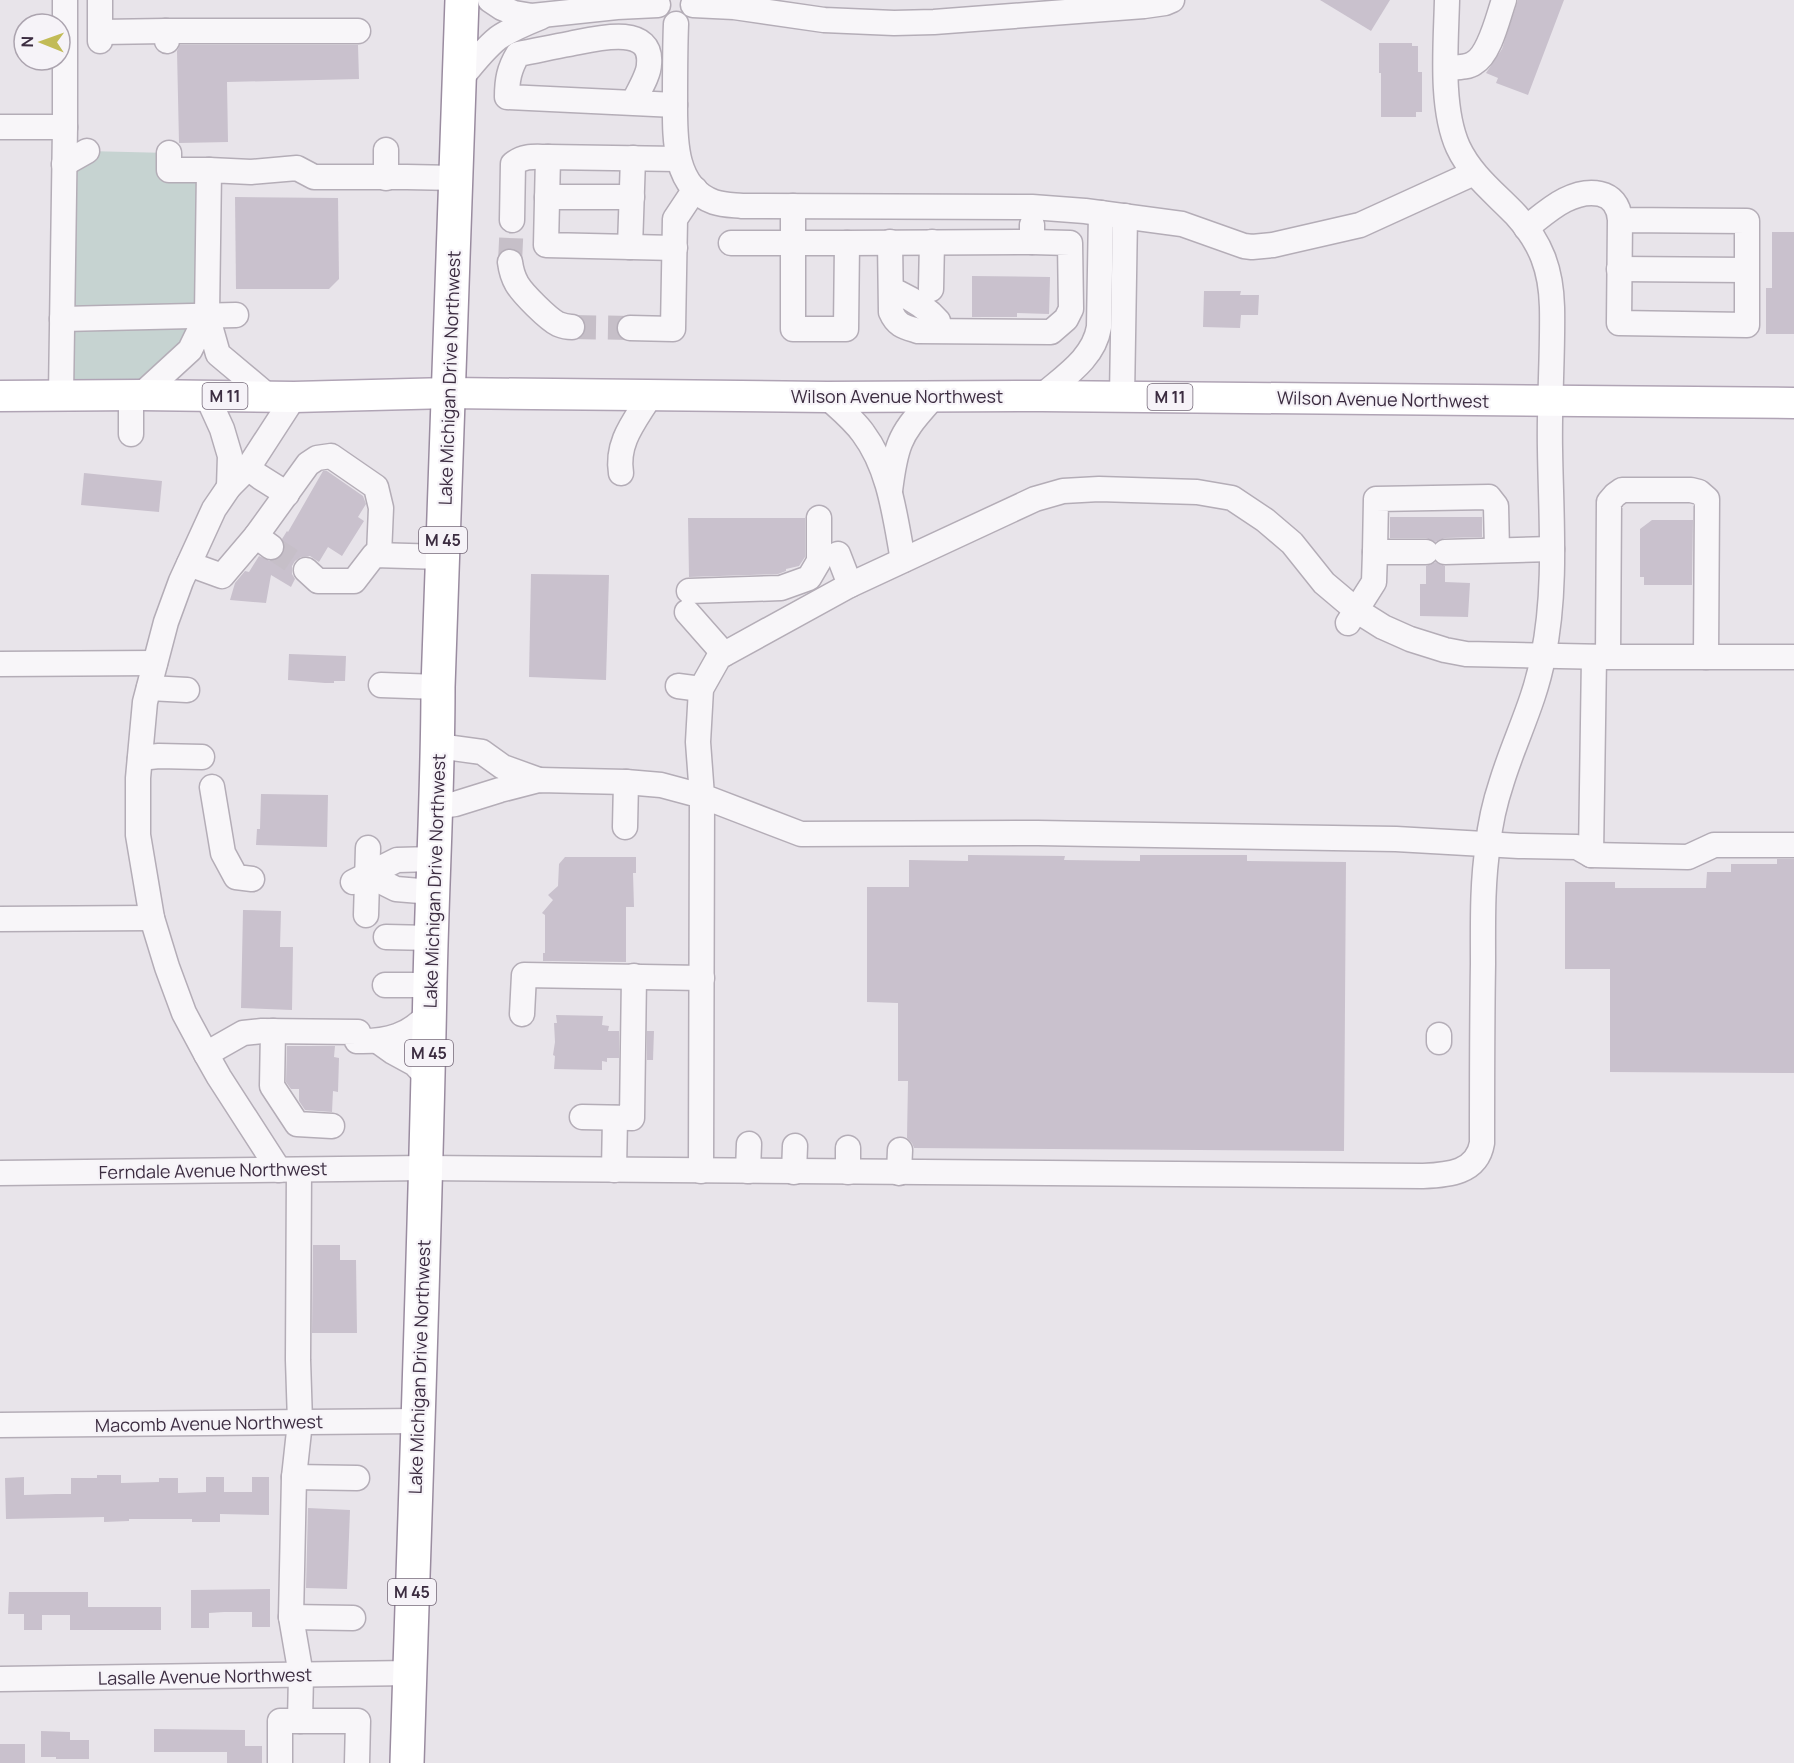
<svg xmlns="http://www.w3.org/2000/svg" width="1794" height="1763" font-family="Manrope,sans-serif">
<rect width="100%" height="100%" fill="#e8e4ea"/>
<!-- green -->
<path fill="#c6d3d1" d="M87,151L169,153L209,170L207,315L141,395H61L64,164Z"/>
<!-- building -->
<g fill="#c9c1cd">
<path d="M1320,0H1390L1371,31Z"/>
<path d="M1518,0H1564L1528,95L1496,83L1498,78L1486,73L1502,49Z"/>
<path d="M1379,43H1412V46H1418V72H1422V112H1416V117H1381V73H1379Z"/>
<path d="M180,45H358L359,79L227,82L228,142L179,143L177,51Z"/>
<path d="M235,197L338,198L339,279L329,289H236Z"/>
<path d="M1772,232H1794V334H1766V288H1772Z"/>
<path d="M972,276L1050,277L1049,314L1017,313V317H972Z"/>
<path d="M1204,291H1241L1240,295H1259L1258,315H1241L1240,328L1203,327Z"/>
<path d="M323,471H327L363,496L366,504L358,517L364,521L342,556L328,547L319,562L310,556L301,557L295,561L292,566V574L295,579L291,587L271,575L266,603L230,600L235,583L245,571L249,572L259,556L270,561L277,560L283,555L285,548L282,539L287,531L288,532Z"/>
<path d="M84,473L162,481L159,512L81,505Z"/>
<path d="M1390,517H1482V537L1445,538L1435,542L1426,538H1390Z"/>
<path d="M688,518H805V557L799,566L786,569V571L778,574L689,577Z"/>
<path d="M1652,520H1693L1692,585H1644V577H1640V529Z"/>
<path d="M1436,562L1445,566V582L1470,583L1468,617L1420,616V584H1426V566Z"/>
<path d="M531,574L609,575L606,680L529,677Z"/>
<path d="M289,654L346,656L345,681H334V683H325L288,680Z"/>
<path d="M261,794L328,795L327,847L256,845L257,829H260Z"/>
<path d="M968,855L1065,856L1064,860L1140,861V855H1247V861L1346,862L1344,1151L914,1148L912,1143L907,1138L908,1081H898V1003L867,1002V887H909V860L968,861Z"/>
<path d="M565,857H636V873H633L634,907H626V962L543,961V953H545V915L542,913L553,900L548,895L558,886L559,864Z"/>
<path d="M1777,859H1794V1073L1610,1072V969H1565V882H1615V888H1706L1707,872H1731V864H1777Z"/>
<path d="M243,910L281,911L280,947H293L292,1010L241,1008Z"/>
<path d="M556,1015L603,1016L602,1025L609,1026L608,1031H619V1058H607V1062L602,1061V1070L554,1069L555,1056L553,1055L555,1042L554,1023H557Z"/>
<path d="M647,1031H654L653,1060H647Z"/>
<path d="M287,1046H335L334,1057L339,1058L338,1092L333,1091L332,1112L305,1110L299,1101V1089H291L286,1082Z"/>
<path d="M313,1245H340V1260H356L357,1333H312Z"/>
<path d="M97,1475H121V1483L159,1482V1478H178V1493L206,1492V1477H224V1492H252V1477H269V1515L220,1514V1522H192V1519H129V1521L104,1522V1517L6,1519L5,1478L24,1477V1495L56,1494H71V1478H97Z"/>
<path d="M308,1508L350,1510L347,1589L306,1588Z"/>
<path d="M270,1589V1627H252V1612H224L209,1613V1628H191V1590Z"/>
<path d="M9,1592H88V1607H161V1630H70V1615H42V1630H24V1614H8Z"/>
<path d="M154,1729L245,1730V1746H262V1763H227V1752H154Z"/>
<path d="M41,1731L70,1732V1740H89V1759H56V1757H41Z"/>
<rect x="0" y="1744" width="25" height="19"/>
</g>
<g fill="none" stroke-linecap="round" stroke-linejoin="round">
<!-- minor-tunnel -->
<g stroke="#c6bfc8" stroke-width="24" stroke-dasharray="24 12" stroke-linecap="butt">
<path d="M510,262L512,220"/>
<path d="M572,327L630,328"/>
<path d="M271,547L306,570"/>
</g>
<defs>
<g id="minor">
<path d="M100,0V41"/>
<path d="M490,0L502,8L514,13L532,16L617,7L658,5"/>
<path d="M693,5L734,7L824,20L894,23L934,22L1144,6L1165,3L1172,0"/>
<path d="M676,24C675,49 675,73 675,98C675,134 672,187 714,202C723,205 732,205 742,206L1032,207L1085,211L1182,224L1244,246L1252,247L1273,245L1360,225L1474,173"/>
<path d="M101,32L166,31"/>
<path d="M167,41L166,31H358"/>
<path d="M1446,68C1455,67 1467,68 1474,63C1490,54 1498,17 1504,0"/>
<path d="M459,81C471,66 483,50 498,38C511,29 526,23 541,17"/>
<path d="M633,103C638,92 649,75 649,64C653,22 591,40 569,44C552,47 535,51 518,54C509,69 507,80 507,97L675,105"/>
<path d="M0,127H65"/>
<path d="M169,153V170H209"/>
<path d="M64,164L87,151"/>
<path d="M386,178V150"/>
<path d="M547,197H632"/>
<path d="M512,220L513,164C524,155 535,157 548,157"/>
<path d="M1526,228C1539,218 1551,207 1565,200C1587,189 1618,188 1620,220L1747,221V325L1619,323L1620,220"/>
<path d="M890,242L891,312C897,326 905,327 918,331L1051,332L1066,319L1071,309L1070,243L1032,242"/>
<path d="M731,243H847L846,329H793V206"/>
<path d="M847,243L1032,242V225"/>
<path d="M630,247L633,158"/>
<path d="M675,248L546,245L548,157L678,159"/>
<path d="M510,262C511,270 513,277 517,284C523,294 548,319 558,324C563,326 567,327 572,327"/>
<path d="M1619,269L1746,270"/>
<path d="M931,289L932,242"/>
<path d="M899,293C914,300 927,308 938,321"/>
<path d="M207,315L209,170L251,172L297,168L314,177H407L456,178"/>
<path d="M62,319L236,315"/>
<path d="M630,328L673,329L675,219L695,189"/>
<path d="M61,395L65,127V0"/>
<path d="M141,395L190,350L207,315L218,354L268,396"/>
<path d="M207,396L222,429L230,456L229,487"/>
<path d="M1042,396C1065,376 1094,358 1099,327L1101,213"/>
<path d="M827,397C839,408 853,419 863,433C890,469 895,517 903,560"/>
<path d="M1122,397L1125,216"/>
<path d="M131,434V395"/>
<path d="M248,468L260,477L287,494"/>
<path d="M621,473C616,442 635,421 650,396"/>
<path d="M890,491C892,475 894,458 900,443C907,425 922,411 934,396"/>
<path d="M256,536L308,464L317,458L331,456L376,487L381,508L379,555"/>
<path d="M1375,552L1376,499L1489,497L1496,506L1497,550"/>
<path d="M1445,552L1552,549"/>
<path d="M838,554L850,585"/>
<path d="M189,564L222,576L256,536L271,547"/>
<path d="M306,570L318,581H354L374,555L443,557"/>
<path d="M689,591L781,588L809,578L819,561V518"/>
<path d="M687,612L724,654"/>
<path d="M1348,623L1374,582L1375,552H1426"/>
<path d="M1608,657H1706L1707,499L1699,492L1691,490H1622L1615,495L1609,502L1608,657L1466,654L1445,650L1410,639L1383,627L1356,610L1324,583L1292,543L1265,520L1232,498L1197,492L1099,489L1063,491L1035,499L850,585L719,657L701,689L698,742L702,796L801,834L1038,833L1396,839L1519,846L1577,847L1591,855L1688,857L1714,845H1794"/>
<path d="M1706,657H1794"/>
<path d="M0,664L155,663"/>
<path d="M381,685L438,687"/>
<path d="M678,686L701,689"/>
<path d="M149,688L187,690"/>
<path d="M438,746L482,752L503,767L539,780"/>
<path d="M140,758L159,756L202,757"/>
<path d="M212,787L223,853L236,877L252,879"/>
<path d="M434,807L455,804L500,790L539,780L626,782L661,785L702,796L701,1171"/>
<path d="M625,827L626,782"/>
<path d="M1591,855L1594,657"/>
<path d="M368,875L396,889L432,892"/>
<path d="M353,882L397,860L433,859"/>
<path d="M366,915L368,848"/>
<path d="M0,919L152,918"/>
<path d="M386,937L431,938"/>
<path d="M385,985H430"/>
<path d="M522,1014L524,975L702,978"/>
<path d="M273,1031L272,1086L297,1124L332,1126"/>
<path d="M379,1042L393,1052L415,1064L428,1078"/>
<path d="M1439,1042V1035"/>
<path d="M206,1054L243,1033L262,1031L358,1032L357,1041C386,1042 411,1036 430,1012"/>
<path d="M582,1117L632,1118L634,976"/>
<path d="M279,1170L219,1077L206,1054L184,1013L167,967L152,918L138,835V778L145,702L166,622L181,581L214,509L229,487L248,468L294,397"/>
<path d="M299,1170L298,1360L300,1422L294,1477L291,1617L301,1675L300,1721"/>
<path d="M614,1170L615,1118"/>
<path d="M748,1171L749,1144"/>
<path d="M794,1172L795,1146"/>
<path d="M848,1172V1148"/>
<path d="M0,1173L425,1168L1423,1176C1448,1175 1477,1173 1482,1143C1482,1083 1482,1023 1483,964C1483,924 1482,884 1488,845C1490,823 1495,802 1502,781C1515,739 1535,701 1543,657C1557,589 1551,519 1550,449C1549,402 1553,354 1552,307C1551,269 1541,243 1516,215C1495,193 1471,175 1458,147C1440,107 1446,44 1447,0"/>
<path d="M899,1173L900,1150"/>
<path d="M0,1425L417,1421"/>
<path d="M294,1477L357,1478"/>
<path d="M291,1617L353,1618"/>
<path d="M0,1679L410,1673"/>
<path d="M280,1763V1721H358L357,1763"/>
</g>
<path id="major" d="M0,396L141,395L294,397L449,393L827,397L1042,396L1794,403"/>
<path id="highway" d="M407,1763C415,1503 425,1244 430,984C432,885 438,786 438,687L462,0"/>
</defs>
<!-- minor casing -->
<use href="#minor" stroke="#b4adb7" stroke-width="27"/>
<!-- major casing -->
<use href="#major" stroke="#b0a4b5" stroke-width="33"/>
<!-- highway casing -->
<use href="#highway" stroke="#9a8ca0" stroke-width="36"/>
<!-- minor -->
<use href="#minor" stroke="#f8f6f9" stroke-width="24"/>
<!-- major -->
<use href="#major" stroke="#fff" stroke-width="30"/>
<!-- highway -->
<use href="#highway" stroke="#fff" stroke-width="33"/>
</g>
<g text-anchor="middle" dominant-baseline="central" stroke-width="4.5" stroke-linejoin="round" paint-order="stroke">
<!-- shield labels -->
<g fill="#f6f3f8" stroke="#746878" stroke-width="1.5">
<rect x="202.5" y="383" width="45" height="26" rx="4.5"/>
<rect x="1147.5" y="384" width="45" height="26" rx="4.5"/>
<rect x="419" y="527" width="48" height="26" rx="4.5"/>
<rect x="405" y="1040" width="48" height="26" rx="4.5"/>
<rect x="388" y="1579" width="48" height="26" rx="4.5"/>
</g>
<g font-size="16" font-weight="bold" fill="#3c2d41">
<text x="225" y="396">M 11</text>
<text x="1170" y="397">M 11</text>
<text x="443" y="540">M 45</text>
<text x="429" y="1053">M 45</text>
<text x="412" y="1592">M 45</text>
</g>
<!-- street labels -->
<g font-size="18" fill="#3c2d41" stroke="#f6f3f8">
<text transform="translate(449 378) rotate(-88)">Lake Michigan Drive Northwest</text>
<text x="897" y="396">Wilson Avenue Northwest</text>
<text transform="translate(1383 399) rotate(1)">Wilson Avenue Northwest</text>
<text transform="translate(434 881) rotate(-88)">Lake Michigan Drive Northwest</text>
<text transform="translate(213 1170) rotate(-1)">Ferndale Avenue Northwest</text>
<text transform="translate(419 1367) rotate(-88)">Lake Michigan Drive Northwest</text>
<text transform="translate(209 1423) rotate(-1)">Macomb Avenue Northwest</text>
<text transform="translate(205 1676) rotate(-1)">Lasalle Avenue Northwest</text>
</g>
</g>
<!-- north arrow -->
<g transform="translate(42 42) rotate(271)"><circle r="28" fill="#f6f3f8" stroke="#aca4af" stroke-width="1.5"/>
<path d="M0-4.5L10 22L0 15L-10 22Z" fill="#c2bb56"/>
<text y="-9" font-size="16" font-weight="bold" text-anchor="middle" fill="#3c2d41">N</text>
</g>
</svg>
